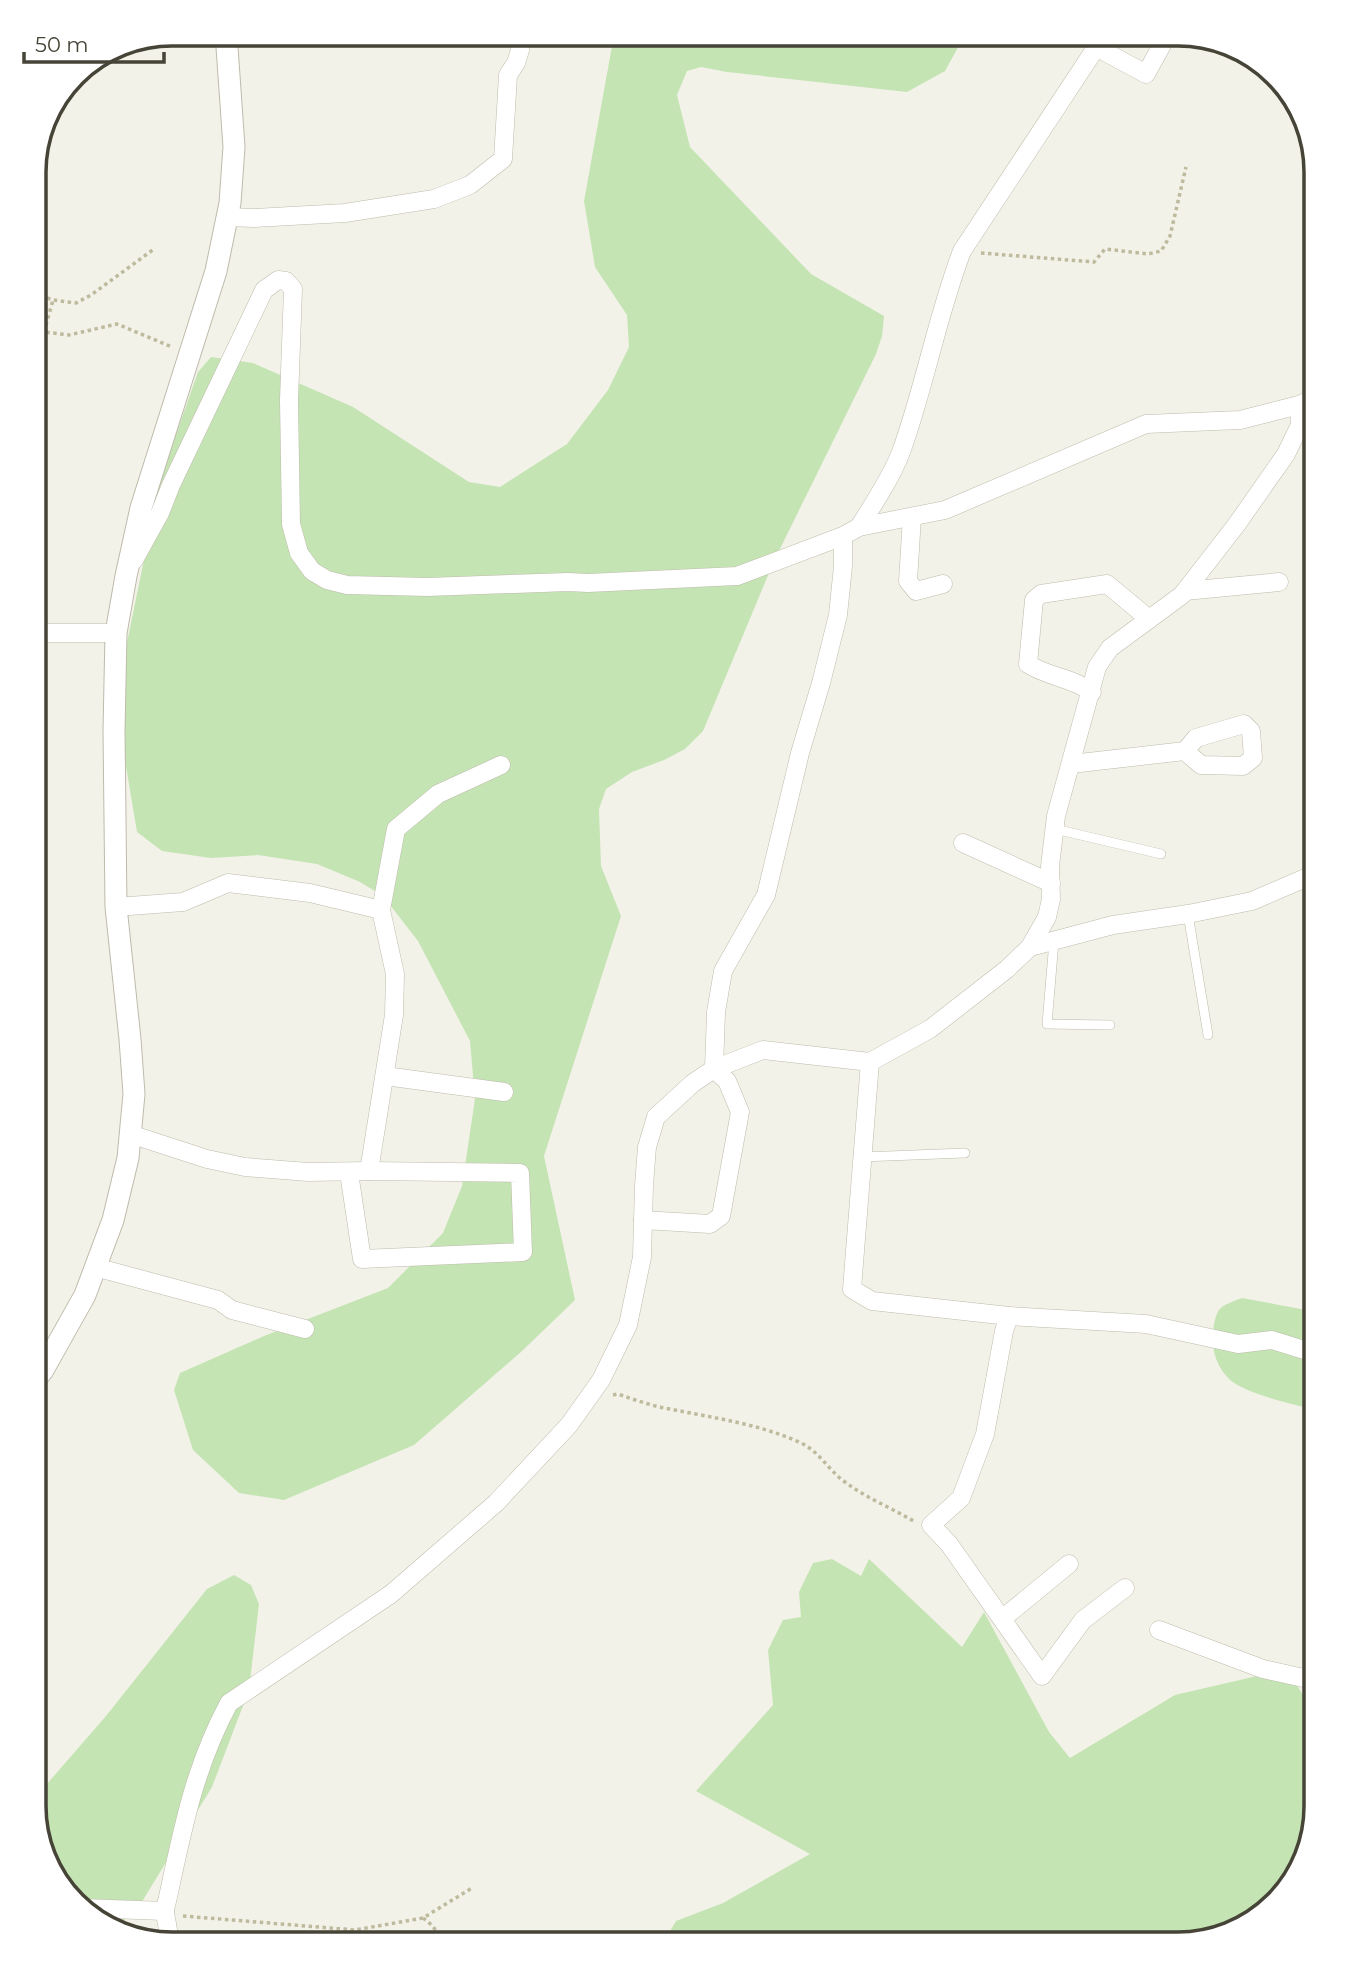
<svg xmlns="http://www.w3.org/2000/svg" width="1350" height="1977" font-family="Montserrat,sans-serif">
<rect width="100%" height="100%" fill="#f3f2e8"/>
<!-- green -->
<g fill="#c4e4b4">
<path d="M620,33H966L945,71L907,92L727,72L701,67L687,71L677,95L690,147L811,274L884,316L882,336L876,354L774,561L703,731L685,749L664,760L632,772L606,789L599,809L601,866L621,916L544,1156L575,1300L521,1352L414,1445L284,1500L239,1493L193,1450L174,1390L180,1373L264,1336L388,1288L443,1233L462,1186L475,1099L470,1041L418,941L383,896L360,882L317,864L258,855L211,858L162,851L137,832L115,701L161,477L198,372L211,357L253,363L353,407L469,482L500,487L567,444L608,390L629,347L627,315L595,267L584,201L612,46Z"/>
<path d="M1242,1298L1317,1312V1410C1295,1405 1247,1394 1230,1380C1216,1367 1211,1348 1213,1331C1217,1306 1219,1307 1242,1298Z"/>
<path d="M832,1559L861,1576L869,1559L962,1647L984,1612L1049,1732L1070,1758L1175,1695L1287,1669L1317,1718V1806L1298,1875L1247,1925L1226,1931L1224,1928L1153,1942V1944H669L666,1938L676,1921L723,1903L810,1854L696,1791L773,1705L768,1650L783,1620L801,1617L799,1592L813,1563Z"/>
<path d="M234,1575L251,1585L259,1604L249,1690L212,1787L143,1900L117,1928L95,1921L52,1874L33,1800L106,1716L207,1589Z"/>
</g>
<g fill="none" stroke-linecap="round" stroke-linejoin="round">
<defs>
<g id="service">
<path d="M1055,829L1161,854"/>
<path d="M1188,914L1208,1035"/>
<path d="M1054,941L1047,1024L1110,1025"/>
<path d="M862,1157L965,1153"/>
</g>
<g id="minor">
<path d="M1096,47L1146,74L1168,34"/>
<path d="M227,217L254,218L345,213L434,199L470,185L503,159L508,75L516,63L520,50L521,33"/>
<path d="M912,517L908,581L916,591L943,584"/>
<path d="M859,527C873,505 892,476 901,452C925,386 937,316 962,251L1105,34"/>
<path d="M134,560L160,513L171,485L264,290L278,280L286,281L293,289L289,400L291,524L299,553L312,571L327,580L347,585L427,587L568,582L588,583L737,576L843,536L859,527L945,510L1146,424L1240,420L1299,405L1317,397"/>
<path d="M1185,591L1279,582"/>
<path d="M33,633H116"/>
<path d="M1092,692C1073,678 1048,677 1028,664L1034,600L1041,594L1107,584L1149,619"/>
<path d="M1071,764L1185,751L1196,738L1244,724L1251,731L1253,758L1243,766L1201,765L1185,751"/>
<path d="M963,843L1051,883"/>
<path d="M116,907L183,902L228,883L310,893L381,910"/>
<path d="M1030,947L1113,925L1188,914L1252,901L1317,873"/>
<path d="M870,1062L852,1289L872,1301L1009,1316L1146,1324L1238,1344L1272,1340L1317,1354"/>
<path d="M385,1076L504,1092"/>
<path d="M130,1134L207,1159L245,1167L308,1172L369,1171L520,1173L523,1252L362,1259L349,1173"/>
<path d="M369,1171L394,1015L395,974L381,910L396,829L438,794L501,765"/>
<path d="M643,1220L710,1224L721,1216L740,1112L727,1081L714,1069L716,1012L723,971L766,895L800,753L821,683L838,615L843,566V536"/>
<path d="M95,1267L218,1300L232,1310L305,1329"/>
<path d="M1009,1316L1004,1331L985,1434L961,1498L931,1525L949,1544L1042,1676L1083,1620L1125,1588"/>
<path d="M1002,1619L1069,1564"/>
<path d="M1159,1630L1263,1669L1317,1681"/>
<path d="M83,1908L165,1911"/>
<path d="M166,1943C171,1932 166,1924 165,1912C165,1907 167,1902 168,1897C183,1827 195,1766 229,1703L391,1594L496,1503L569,1425L601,1380L628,1325L642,1257L644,1185L647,1147L656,1117L693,1083L714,1069L763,1050L870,1062L930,1029L1007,969L1030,947L1047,917L1051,899L1050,866L1056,816L1097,667L1110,648L1182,595L1237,524L1286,454L1300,425L1299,405"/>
</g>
<path id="tertiary" d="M33,1383L43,1370L85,1295L113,1220L128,1158L134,1094L130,1039L116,907L114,731L116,633L126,576L141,508L216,271L230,203L234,147L226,33"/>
</defs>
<!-- service casing -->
<use href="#service" stroke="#bebbab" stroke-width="10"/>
<!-- minor casing -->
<use href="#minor" stroke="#bebbab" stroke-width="19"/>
<!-- tertiary casing -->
<use href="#tertiary" stroke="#bebbab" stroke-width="23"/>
<!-- path -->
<g stroke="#beba9e" stroke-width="3.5" stroke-dasharray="3.5 3.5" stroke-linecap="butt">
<path d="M981,253L1094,262L1105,249L1148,254L1161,251L1170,236L1186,167"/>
<path d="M34,293L53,300L76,303L91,295L154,249"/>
<path d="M33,328L44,332L69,335L117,324L172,347"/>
<path d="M44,332L53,300"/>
<path d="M613,1395L618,1394C635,1400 652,1406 670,1409C714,1418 760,1424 801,1443C820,1452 828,1470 845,1482C866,1498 892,1508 915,1522"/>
<path d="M183,1916L355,1930L423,1918L472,1888"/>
<path d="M423,1918L433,1926L443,1944"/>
</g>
<!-- service -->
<use href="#service" stroke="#fff" stroke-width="9"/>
<!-- minor -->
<use href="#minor" stroke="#fff" stroke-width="18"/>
<!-- tertiary -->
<use href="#tertiary" stroke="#fff" stroke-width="21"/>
</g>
<!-- crop -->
<path d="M0 0H1350V1977H0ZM172 46H1178A126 126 0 0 1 1304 172V1806A126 126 0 0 1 1178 1932H172A126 126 0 0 1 46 1806V172A126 126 0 0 1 172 46Z" fill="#fff" fill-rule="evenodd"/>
<path fill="none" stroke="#464337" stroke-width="3.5" d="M172 46H1178A126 126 0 0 1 1304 172V1806A126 126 0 0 1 1178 1932H172A126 126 0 0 1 46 1806V172A126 126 0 0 1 172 46Z"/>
<!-- scale -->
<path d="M24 52v10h140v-10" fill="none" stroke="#464337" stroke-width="3.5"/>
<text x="35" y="52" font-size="21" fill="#464337" stroke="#ffffff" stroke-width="5" paint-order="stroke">50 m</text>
</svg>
